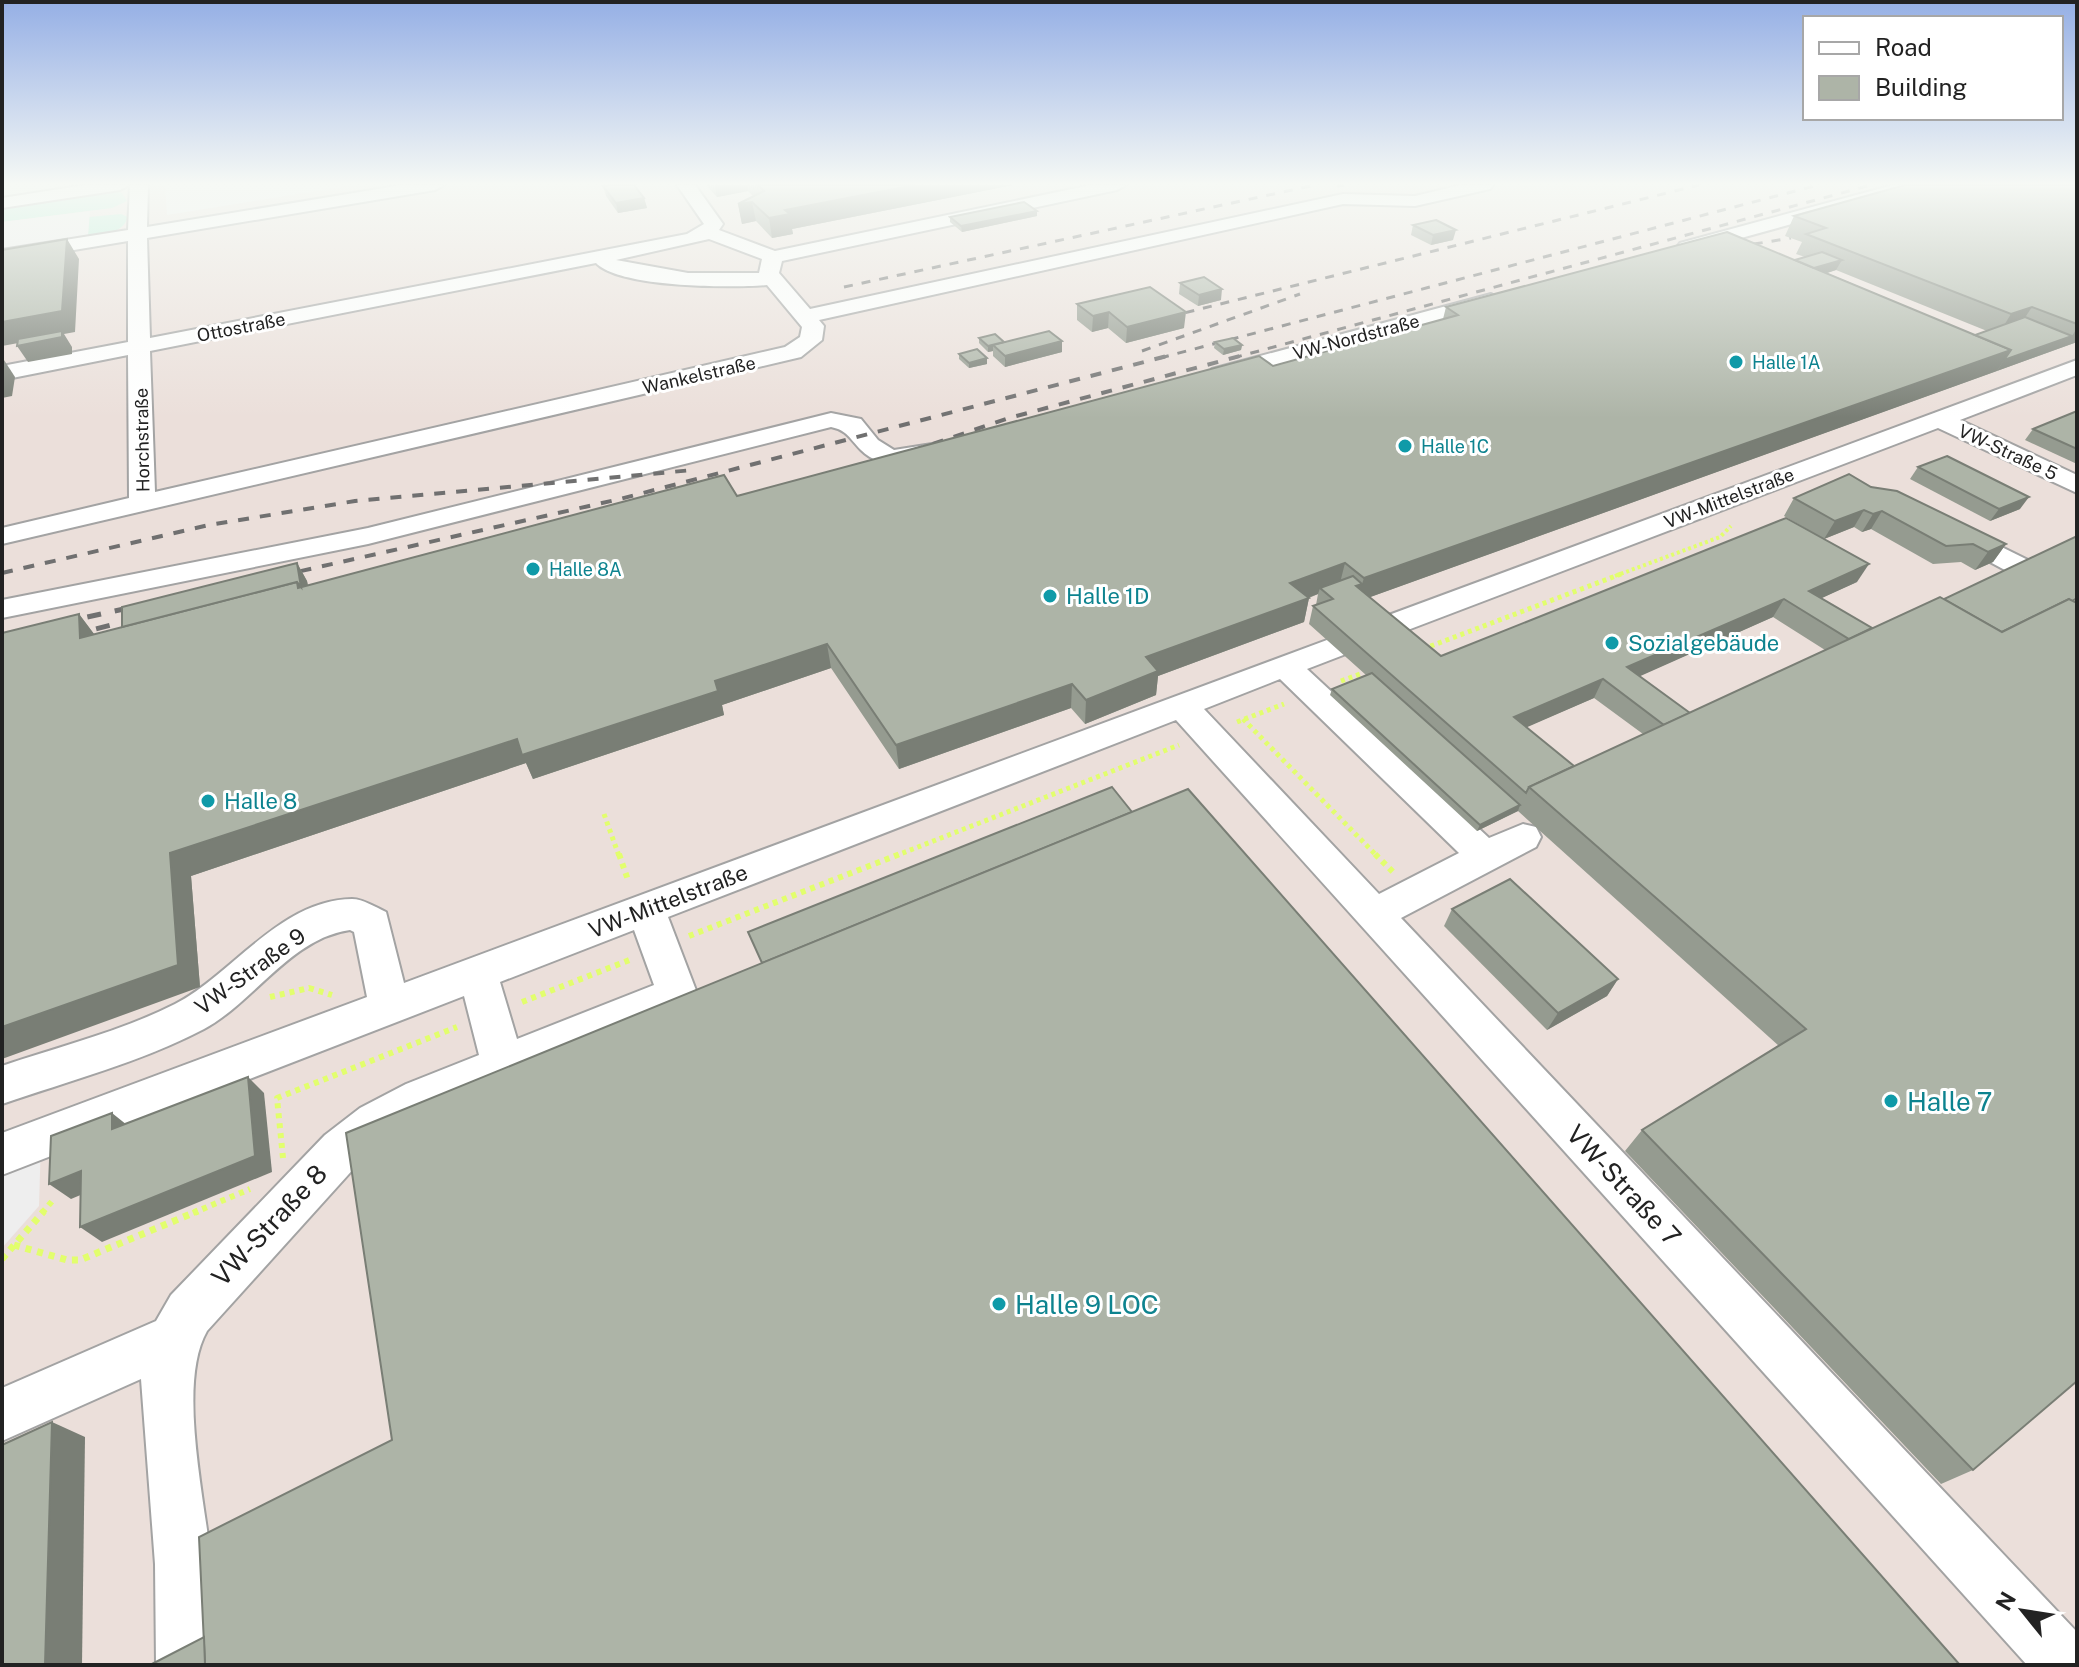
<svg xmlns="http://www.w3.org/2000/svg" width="2079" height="1667" font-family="'Public Sans',sans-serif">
<rect width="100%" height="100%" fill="#ebf2e8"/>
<!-- industrial -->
<path fill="#ebdfda" d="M86,185H2077V1665H2V198Z"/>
<!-- grass -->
<g fill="#aeedd3">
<path d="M115,191L122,193L127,201L112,208L2,222V205Z"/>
<path d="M121,214L128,217C123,233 103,236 88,235L89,217Z"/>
</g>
<!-- parking -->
<g fill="#eee">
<path d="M174,185H353L167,215L165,186Z"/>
<path d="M90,211L88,235L2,249V222Z"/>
<path d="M41,1139L39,1206L2,1248V1154Z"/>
</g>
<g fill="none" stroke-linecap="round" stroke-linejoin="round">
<defs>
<g id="minor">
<path d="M85,185H129L120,190L2,208V198Z"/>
<path d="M130,185H148L147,227L402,185H444L435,190L147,238L150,338L687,234L704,224L677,185H695L723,224L719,230L775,251L1091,185H1126L1117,190L782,261L779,273L810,309L1343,194L1415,196L1461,185H1493L1490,189L1415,206L1343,204L819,320L824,326L822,340L801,357L2,544V528L129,498L128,355L2,380V366L128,342V241L2,262V250L128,230ZM709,239L762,259L759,273H688L616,260ZM596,263C620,288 733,288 767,285L802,327L800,337L785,347L155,492L150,351Z"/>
<path d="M1893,185H1922L1919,189L1694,251H1680L1677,247L1680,243Z"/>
<path d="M1491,294L1501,300L1498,304L1220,381L1209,374L1212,369Z"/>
<path d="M2077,360V375L1960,420L2077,475V493L1938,428L1392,636H1370L1366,629L1370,622Z"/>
<path d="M831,413L861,419L878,440L894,450L932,444L945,452L941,457C914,464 883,472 861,450C850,439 847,430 831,427L368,544L2,618V600L368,528Z"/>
<path d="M1955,524L2038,565L2042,571L2038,577H2018L1945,538L1941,532L1945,526Z"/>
<path d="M1335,637L1346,640L1350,647L1346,654L1307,669L1489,838L1523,824L1536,827L1541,837L1536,847L1401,918L2077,1632V1665H2027L1176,720L668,917L697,993L691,1005L436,1112L392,1136L357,1165L207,1331C177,1383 205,1500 211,1561C214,1595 214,1630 216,1665H156L155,1564L141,1379L2,1441V1388L156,1321L171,1295L325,1135L360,1108L406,1084L479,1055L464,996L2,1175V1133L367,997L354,932L350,930C291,938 254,1002 204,1029C141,1062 69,1081 2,1104V1066C60,1046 120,1032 175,1004C233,974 280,900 352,899C363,899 375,907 386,912L404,983ZM1280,679L1459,853L1379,894L1204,709ZM634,930L654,985L517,1039L500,982Z"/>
</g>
</defs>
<!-- minor casing -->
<use href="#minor" stroke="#a3a3a3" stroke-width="4"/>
<!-- path-far3 -->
<path stroke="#e2fe6d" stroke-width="4" stroke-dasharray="3 3" stroke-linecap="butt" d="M1615,576L1720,537L1731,526"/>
<!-- path-far2 -->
<g stroke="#e2fe6d" stroke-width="5" stroke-dasharray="4 4" stroke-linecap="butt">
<path d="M1423,649L1621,574"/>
<path d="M1341,681L1363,673"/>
<path d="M1243,719L1377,856"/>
<path d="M1237,722L1284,704"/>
<path d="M604,814L619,856"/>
<path d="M895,856L1179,745"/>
</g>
<!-- path-far1 -->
<g stroke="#e2fe6d" stroke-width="6" stroke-dasharray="5 5" stroke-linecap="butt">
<path d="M619,854L628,880"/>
<path d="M1375,854L1394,873"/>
<path d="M689,936L900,854"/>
<path d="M270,997L309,988L332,995"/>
<path d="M522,1002L632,959"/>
<path d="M283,1158L277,1098L457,1027"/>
<path d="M42,1213L54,1199"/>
<path d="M193,1213L250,1189"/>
</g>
<!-- path -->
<g stroke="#e2fe6d" stroke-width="7" stroke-dasharray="6 6" stroke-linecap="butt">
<path d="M14,1245L67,1260H80L198,1211"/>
<path d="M2,1259L44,1211"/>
</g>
<!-- minor -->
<use href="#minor" fill="#fff" fill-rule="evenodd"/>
<!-- rail-far2 -->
<g stroke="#707070" stroke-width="3" stroke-dasharray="9 9" stroke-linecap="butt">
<path d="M1337,186L1344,185"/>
<path d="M1736,247L1791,238"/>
<path d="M844,287L1315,185"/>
<path d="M1168,317L1699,185"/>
<path d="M1142,351L1300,294"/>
<path d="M1160,358L1818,185"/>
<path d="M1233,358L1871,185"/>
</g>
<!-- rail-far1 -->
<g stroke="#707070" stroke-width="4" stroke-dasharray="11 11" stroke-linecap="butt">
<path d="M912,451L1009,418L1240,356"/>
<path d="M2,573L209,525L355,501L693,470"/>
<path d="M279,576L620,499L1167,356"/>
</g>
<!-- rail -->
<g stroke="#707070" stroke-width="5" stroke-dasharray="14 14" stroke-linecap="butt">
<path d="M279,576L286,574"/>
<path d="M60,623L142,605"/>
<path d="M69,636L142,617"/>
</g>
</g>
<!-- wall -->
<g fill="#959b90" fill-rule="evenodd">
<path d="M706,185H1013L792,229L793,234L772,238L756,221L742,224L738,204L753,196L748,191L717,197Z"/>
<path d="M2077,185V342L1370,597L1441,656L1857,582L1821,598L1872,628L1973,1470L1941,1484L1625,1151L1642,1130L1779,1046L1518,811L1477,831L1330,695L1332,689L1366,675L1309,624L1313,606L1316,605L1318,594L1309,598L1304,622L1158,676L1156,695L1085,724L1071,708L899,769L831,668L722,705L724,715L533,779L526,763L191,876L200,987L79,614L94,634L122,627L297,563L307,581L308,585L737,496L1273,366L1443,319L1446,307L1795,260L1805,257L1796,254L1802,242L1785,236L1794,216ZM1836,270L1987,331L1975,335L1827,273ZM1773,617L1825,650L1690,713L1639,676ZM1594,698L1643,734L1574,766L1526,727Z"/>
<path d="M603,186L644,198L647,208L618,213L606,196Z"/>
<path d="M1037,216L962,232L950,222V217Z"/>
<path d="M1413,225L1453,240L1431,245L1411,235Z"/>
<path d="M1180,283L1221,300L1198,306L1179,294Z"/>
<path d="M1077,304L1184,328L1126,343L1108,328L1092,332L1077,320Z"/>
<path d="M979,338L1004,342L1062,352L1005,367L993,356V351L988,352L979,343Z"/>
<path d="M1215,342L1242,345L1241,350L1223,355L1214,348Z"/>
<path d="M959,354L987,364L969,368L959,359Z"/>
<path d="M2077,411V464L2025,440L2033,429Z"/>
<path d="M1918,467L2020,509L1990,521L1910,479Z"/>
<path d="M1871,487L2006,544L1993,562L1975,570L1961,562L1933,564L1871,529L1862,532L1854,527L1824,539L1784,516L1794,498Z"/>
<path d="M1452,909L1618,979L1607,996L1547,1030L1444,926Z"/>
</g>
<!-- shaded-wall -->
<g fill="#797e75">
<path d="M715,185H747L748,191L717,197Z"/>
<path d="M915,185H1013L792,229L793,234L772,238L769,218L785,210Z"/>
<path d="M644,198L647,208L618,213L616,203Z"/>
<path d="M752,202L756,221L742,224L738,204Z"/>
<path d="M1037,211V216L962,232L961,226Z"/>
<path d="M1456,230L1453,240L1431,245L1433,235Z"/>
<path d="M67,239L79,259L75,332L64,334L72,347V354L28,362L17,346L62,335L2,346V322Z"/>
<path d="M1842,260L1836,270L1793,284L1798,273Z"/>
<path d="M1222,289L1221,300L1198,306L1199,295Z"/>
<path d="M2032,307L2018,328L1998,335L2011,314Z"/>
<path d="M1109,312L1108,328L1092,332L1093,316Z"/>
<path d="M1186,312L1184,328L1126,343L1127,327Z"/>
<path d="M2077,328V342L1997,371L2004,360L2072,336Z"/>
<path d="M1062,341V352L1005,367V356Z"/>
<path d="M993,345V351L988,352V346Z"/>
<path d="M1242,345L1241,350L1223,355L1224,349Z"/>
<path d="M2011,350L1997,371L1351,604L1356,586L1362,584L1364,578Z"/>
<path d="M987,358V364L969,368V363Z"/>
<path d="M4,360L15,377L12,396L2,398V368Z"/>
<path d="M2029,497L2020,509L1990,521L1999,509Z"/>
<path d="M1864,510L1854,527L1824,539L1835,521Z"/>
<path d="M1882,511L1871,529L1862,532L1873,514Z"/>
<path d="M2006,544L1993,562L1975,570L1988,552Z"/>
<path d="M297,563L307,581L312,612L135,652Z"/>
<path d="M1345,563L1339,587L1320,588L1318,594L1285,606L1290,583Z"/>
<path d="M1869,564L1857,582L1798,609L1809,591Z"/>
<path d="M1309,598L1304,622L1158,676L1156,695L1085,724L1086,700L1146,657Z"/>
<path d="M1784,599L1773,617L1618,686L1627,667Z"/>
<path d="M79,614L97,638H80Z"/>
<path d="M827,644L831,668L722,705L724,715L533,779L526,763L191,876L200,987L2,1059V1027L170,853L517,739L715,681Z"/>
<path d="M1603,679L1594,698L1507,736L1514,717Z"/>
<path d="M1072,684L1071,708L899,769L896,745Z"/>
<path d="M1520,805L1518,811L1477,831L1480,825Z"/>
<path d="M1618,979L1607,996L1547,1030L1558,1013Z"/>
<path d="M248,1077L264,1093L272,1172L102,1242L80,1227Z"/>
<path d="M112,1113L132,1129H112Z"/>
<path d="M81,1171L102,1186L71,1199L49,1184Z"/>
<path d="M52,1422L85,1437L82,1665H45Z"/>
</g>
<!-- building -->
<g fill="#adb4a7" stroke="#797e75" stroke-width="2">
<path d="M611,185H634L644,198L616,203L603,186Z"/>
<path d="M758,185H915L785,210L790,214L769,218L752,202L738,204L764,191Z"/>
<path d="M1905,185H2077V324L2032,307L2011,314L1806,234L1826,228L1794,216Z"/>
<path d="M1024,202L1037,211L961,226L950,217Z"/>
<path d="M1436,220L1456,230L1433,235L1413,225Z"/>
<path d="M1727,232L2011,350L1364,578L1345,563L1290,583L1309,598L1146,657L1158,671L1086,700L1072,684L896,745L827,644L715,681L718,691L522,755L517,739L170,853L178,965L2,1027V633L79,614L80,638L297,582L298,588L724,475L737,496L1259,356L1273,366L1458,315L1446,307Z"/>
<path d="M67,239L62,311L2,322V250Z"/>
<path d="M1822,252L1842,260L1814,268L1795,260Z"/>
<path d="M1204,277L1222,289L1199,295L1180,283Z"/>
<path d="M1150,287L1186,312L1127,327L1109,312L1093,316L1077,304Z"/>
<path d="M2025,317L2072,336L2004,360L2011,350L1975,335Z"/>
<path d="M62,331V337L17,346L18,339Z"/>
<path d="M1049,331L1062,341L1005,356L993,345Z"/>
<path d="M995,334L1004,342L988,346L979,338Z"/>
<path d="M1233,338L1242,345L1224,349L1215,342Z"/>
<path d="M977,349L987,358L969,363L959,354Z"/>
<path d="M2077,411V449L2033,429Z"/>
<path d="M1947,456L2029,497L1999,509L1918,467Z"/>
<path d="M1849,474L1871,487L1897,491L2006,544L1988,552L1973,544L1946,546L1882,511L1873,514L1864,510L1835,521L1794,498Z"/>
<path d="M1786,518L1869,564L1809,591L1872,628L1849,639L1784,599L1627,667L1690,713L1664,725L1603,679L1514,717L1574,766L1529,787L1526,793L1313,606L1333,599L1320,588L1353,576L1362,584L1356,586L1441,656Z"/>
<path d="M2077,536V598L2072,601L2069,599L2002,632L1944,599Z"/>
<path d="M297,563L301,587L297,582L122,627V607Z"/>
<path d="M1940,597L2002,632L2069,599L2077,603V1381L1973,1470L1642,1130L1806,1029L1529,787Z"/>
<path d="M1372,673L1520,805L1480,825L1332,689Z"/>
<path d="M1112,787L1132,812L762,963L748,932Z"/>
<path d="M1188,789L1960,1665H205L199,1537L392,1440L346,1133Z"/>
<path d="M1510,879L1618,979L1558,1013L1452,909Z"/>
<path d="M248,1077L255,1156L80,1227L81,1171L49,1184L51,1136L112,1113V1129Z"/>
<path d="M52,1422L45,1665H2V1445Z"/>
<path d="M204,1637L205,1665H150Z"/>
</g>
<!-- sky -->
<linearGradient id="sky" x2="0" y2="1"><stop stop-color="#95afe5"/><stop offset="0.44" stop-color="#f6f9f5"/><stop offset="1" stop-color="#f6f9f5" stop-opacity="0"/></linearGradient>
<rect width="2079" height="418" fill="url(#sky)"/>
<!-- markers -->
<g fill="#0f9aa8" stroke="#fff" stroke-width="3">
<circle cx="1736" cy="362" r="8"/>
<circle cx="1405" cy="446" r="8"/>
<circle cx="533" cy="569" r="8"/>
<circle cx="1050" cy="596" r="8"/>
<circle cx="1612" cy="643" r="8"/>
<circle cx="208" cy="801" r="8"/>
<circle cx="1891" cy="1101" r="8"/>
<circle cx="999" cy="1304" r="8"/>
</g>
<g text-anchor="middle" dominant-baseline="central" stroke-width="6" stroke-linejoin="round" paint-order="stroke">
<!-- far-street labels -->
<g font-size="18" fill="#222" stroke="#fff">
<text transform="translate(241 327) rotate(-11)">Ottostraße</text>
<text transform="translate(1356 337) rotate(-15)">VW-Nordstraße</text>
<text transform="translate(699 375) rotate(-13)">Wankelstraße</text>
<text transform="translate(142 440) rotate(-91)">Horchstraße</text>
<text transform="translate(2008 452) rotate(25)">VW-Straße 5</text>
<text transform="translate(1729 498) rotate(-21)">VW-Mittelstraße</text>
</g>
<!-- far-culture labels -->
<g font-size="18" fill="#0d838f" stroke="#fff" text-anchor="start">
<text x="1752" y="362">Halle 1A</text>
<text x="1421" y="446">Halle 1C</text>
<text x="549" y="569">Halle 8A</text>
</g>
<!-- culture labels -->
<g font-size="22" fill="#0d838f" stroke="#fff" text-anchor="start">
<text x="1066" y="596">Halle 1D</text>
<text x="1628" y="643">Sozialgebäude</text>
<text x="224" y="801">Halle 8</text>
</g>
<!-- street labels -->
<g font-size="22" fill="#222" stroke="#fff">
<text transform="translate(668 901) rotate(-21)">VW-Mittelstraße</text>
<text transform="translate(250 971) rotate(-36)">VW-Straße 9</text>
</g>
<!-- near-culture labels -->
<g font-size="26" fill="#0d838f" stroke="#fff" text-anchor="start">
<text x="1907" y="1101">Halle 7</text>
<text x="1015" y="1304">Halle 9 LOC</text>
</g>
<!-- near-street labels -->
<g font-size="26" fill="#222" stroke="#fff">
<text transform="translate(1624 1185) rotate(47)">VW-Straße 7</text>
<text transform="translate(269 1225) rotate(-47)">VW-Straße 8</text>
</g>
</g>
<!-- border -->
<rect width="2079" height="1667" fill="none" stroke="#222222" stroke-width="8"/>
<!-- legend -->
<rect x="1803" y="16" width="260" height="104" fill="#ffffff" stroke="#a7a7a7" stroke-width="2"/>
<rect x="1819" y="42" width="40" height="12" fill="#ffffff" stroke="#a7a7a7" stroke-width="2"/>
<text x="1875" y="56" font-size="24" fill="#222222">Road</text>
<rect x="1819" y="76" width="40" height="24" fill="#adb4a7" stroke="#a7a7a7" stroke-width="2"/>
<text x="1875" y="96" font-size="24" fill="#222222">Building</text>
<!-- north arrow -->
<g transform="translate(2023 1611) rotate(300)" stroke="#ffffff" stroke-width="6" paint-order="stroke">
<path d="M0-6L14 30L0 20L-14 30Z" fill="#222222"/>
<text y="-12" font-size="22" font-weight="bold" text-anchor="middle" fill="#222222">N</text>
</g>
</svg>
